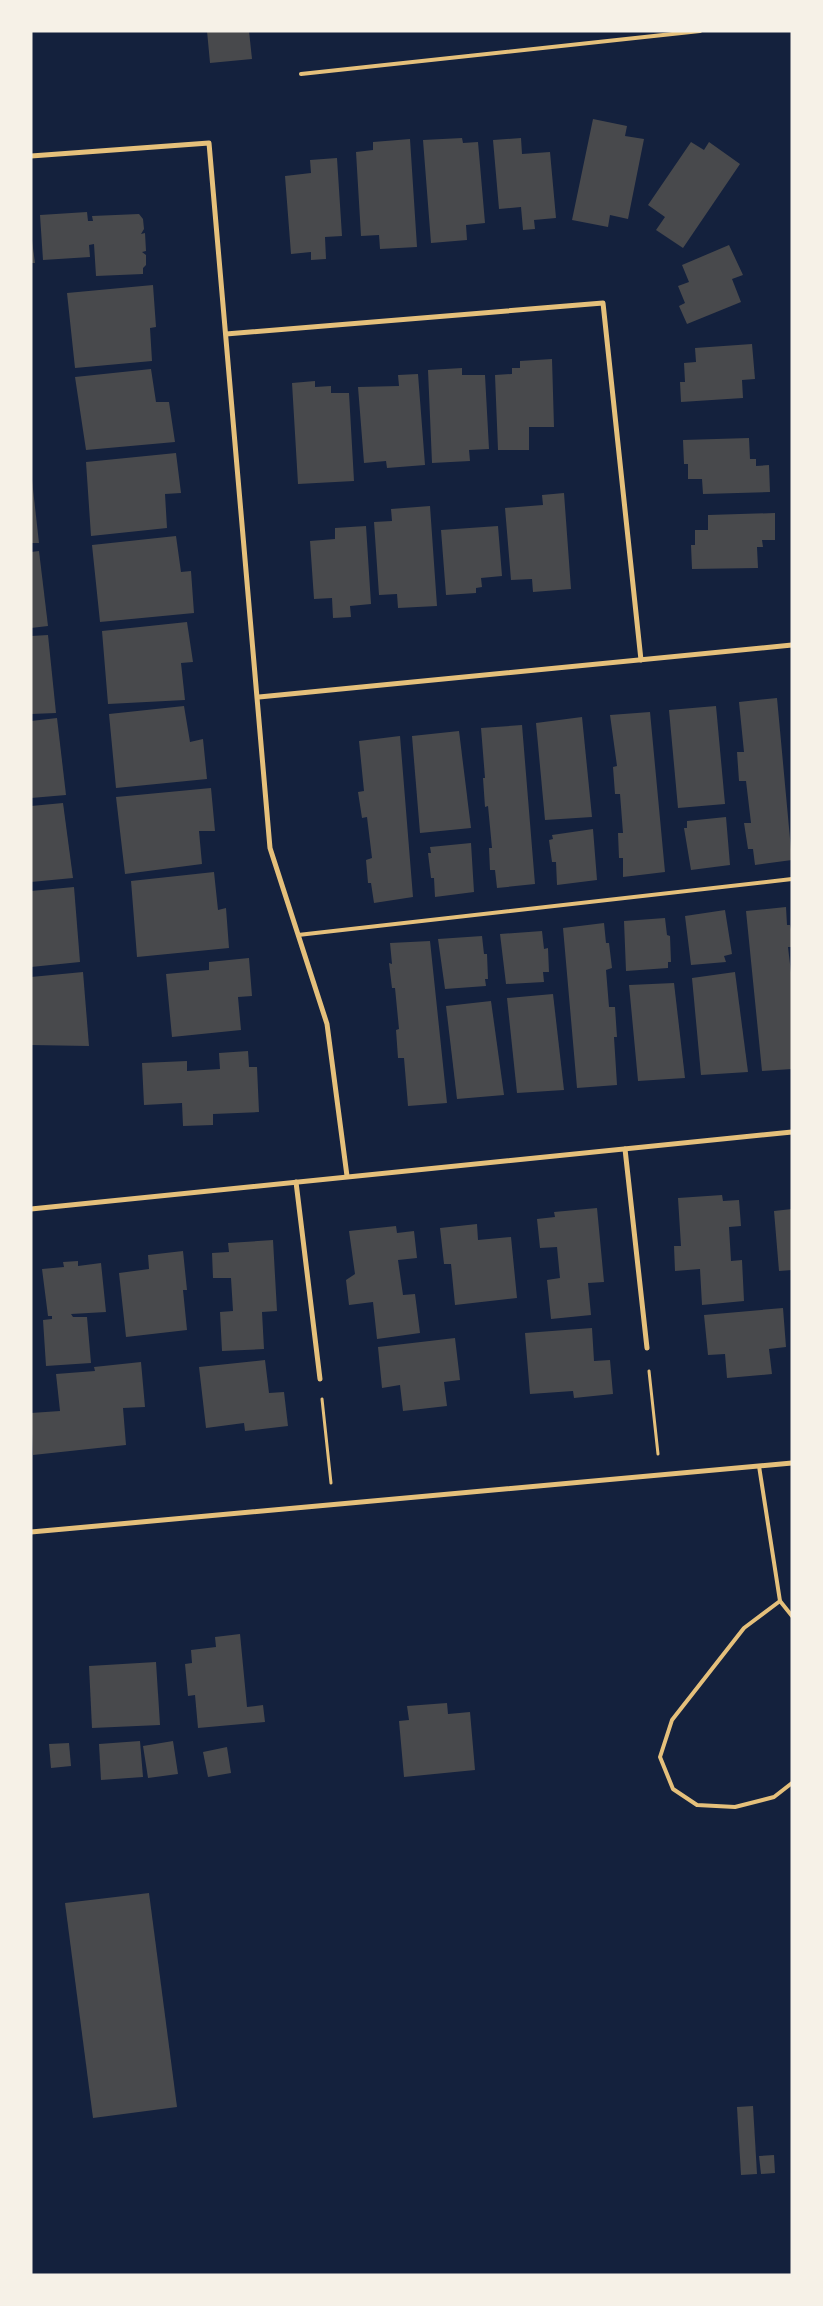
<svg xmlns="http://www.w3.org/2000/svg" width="823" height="2306" font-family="Manrope,sans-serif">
<rect width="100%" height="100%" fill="#14213d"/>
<!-- building -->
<g fill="#48494c">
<path d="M207,31H249L252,59L210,63Z"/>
<path d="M593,119L627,126L625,136L644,139L628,219L610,215L608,227L572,220Z"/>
<path d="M462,138L463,143L478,142L485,223L466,225L467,240L431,243L423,140Z"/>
<path d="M521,138L522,154L550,152L556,218L534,220L535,229L523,230L521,207L499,209L493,140Z"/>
<path d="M410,139L417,247L380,249L379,235L361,236L356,152L373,150V142Z"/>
<path d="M691,142L704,150L709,142L740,164L683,248L656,230L665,217L648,205Z"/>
<path d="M337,158L342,236L325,237L326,259L311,260V252L291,254L285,176L311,173L310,160Z"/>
<path d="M87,212L88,221H93L92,216L139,214L143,219L144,229L141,234L145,233L146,251L142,252L146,255V265L143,268V274L96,276L94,244L89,245L90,257L43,260L40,215Z"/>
<path d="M31,233L35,263H31Z"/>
<path d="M729,245L743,275L732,279L741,302L687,324L679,306L685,303L678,286L689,282L682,265Z"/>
<path d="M153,285L156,327L150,328L152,361L75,368L67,293Z"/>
<path d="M752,344L755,379L742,380L743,398L681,402L680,382H685L684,363L696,362L695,348Z"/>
<path d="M552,359L554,427H529V450H498L495,375L512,374V368H520V361Z"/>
<path d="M462,368V375H485L489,449L469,450L470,461L432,463L428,370Z"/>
<path d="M151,369L156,402H169L175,442L86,450L75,377Z"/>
<path d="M418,374L425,465L387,468L386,461L364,463L358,387L399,386L398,375Z"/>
<path d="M315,381V387L331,386V393H349L354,481L298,484L292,383Z"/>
<path d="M749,438L750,459H756V466L769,465L770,492L703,494L702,479H688V464H684L683,440Z"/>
<path d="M176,453L181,493L165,494L167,528L91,536L86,462Z"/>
<path d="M31,471L39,543H31Z"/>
<path d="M564,493L571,589L533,592L532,579L511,580L505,508L543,505L542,495Z"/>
<path d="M430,506L437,606L398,608L397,594L379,595L374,522L392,521L391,509Z"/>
<path d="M775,513V540H762L763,547H757L758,568L692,569L691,545H695V530H708V515Z"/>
<path d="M366,526L371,604L350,606L351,617L333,618L332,598L314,599L310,541L335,539V528Z"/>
<path d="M498,526L502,576L481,578L482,587L476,588V593L446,595L441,530Z"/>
<path d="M176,536L181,572L191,571L194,613L100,622L92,545Z"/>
<path d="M39,551L48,626L31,628V552Z"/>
<path d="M187,622L193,662L181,663L185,700L108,704L102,631Z"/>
<path d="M48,635L56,713L31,714V636Z"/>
<path d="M777,698L792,860L755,865L753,849H748L744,823H751L746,781H739L737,752H744L739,702Z"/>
<path d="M184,706L190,742L203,739L207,779L116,788L109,714Z"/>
<path d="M716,706L725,804L678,808L669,710Z"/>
<path d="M650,712L665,872L623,877V858H619L618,833H623L620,794H615L613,767L617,766L610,715Z"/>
<path d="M582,717L592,817L545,820L536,723Z"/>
<path d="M57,718L66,795L31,798V721Z"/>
<path d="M522,725L535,884L497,888L495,870H490L489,848H492L488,806L485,807L483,778H485L481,728Z"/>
<path d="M459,731L471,828L420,833L412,736Z"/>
<path d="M400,736L413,897L374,903L371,883H368L366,860L372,858L367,817L362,818L358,792L364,791L359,741Z"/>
<path d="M211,788L215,831H199L202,864L125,874L116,797Z"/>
<path d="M63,803L73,878L31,882V806Z"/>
<path d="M726,817L730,865L691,870L684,828H687V821Z"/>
<path d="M593,829L597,880L557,885L556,862H552L549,840L553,839L552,835Z"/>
<path d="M471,843L474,892L435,897L434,878H431L428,853H431L430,847Z"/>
<path d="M214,872L218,910L226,908L229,948L137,957L131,881Z"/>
<path d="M74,887L80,962L31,967V891Z"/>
<path d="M786,907L787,925H790L792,934V947H788L792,981V1069L762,1071L746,911Z"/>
<path d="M725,910L732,954L724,956L726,962L691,965L685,916Z"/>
<path d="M665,918L667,935L670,936L671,962H668V968L626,971L624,921Z"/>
<path d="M604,923L606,943H609L612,968L606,970L609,1007H615L617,1037H614L617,1085L577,1088L563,928Z"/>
<path d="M542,931L544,949L548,948L549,972H543L544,982L506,984L500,934Z"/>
<path d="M482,936L484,954H487L488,979H485L486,986L445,989L438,939Z"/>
<path d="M430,941L447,1103L408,1106L404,1058H398L396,1030L399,1029L395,988H392L389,963L392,964L390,943Z"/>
<path d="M249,958L252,996L238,997L241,1030L172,1037L166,974L209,970V962Z"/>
<path d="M83,972L89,1046L31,1045V977Z"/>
<path d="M735,972L748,1072L701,1075L692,978Z"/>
<path d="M674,983L685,1078L638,1081L629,985Z"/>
<path d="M553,994L564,1090L517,1093L507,998Z"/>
<path d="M491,1001L504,1095L457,1099L446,1006Z"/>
<path d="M248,1051L249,1067H257L259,1112L213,1114V1125L183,1126L182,1103L144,1105L142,1063L187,1061V1071L220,1069L219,1053Z"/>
<path d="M722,1195L723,1201L739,1200L741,1226L729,1227L731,1261L742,1260L744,1301L702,1305L700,1269L675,1271L674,1246H681L678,1198Z"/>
<path d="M597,1208L604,1282L588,1283L591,1315L551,1319L547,1280L560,1278L557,1247L540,1248L537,1219L555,1217L554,1212Z"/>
<path d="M792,1209V1270L779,1271L774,1211Z"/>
<path d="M477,1224L478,1240L511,1237L517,1298L455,1305L451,1264H444L440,1228Z"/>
<path d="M396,1226L397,1233L414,1231L417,1258L398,1260L403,1295L415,1294L420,1333L377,1339L373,1302L349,1305L346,1280L355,1274L349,1231Z"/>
<path d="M273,1240L277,1311L262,1312L264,1349L222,1351L220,1312L233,1311L231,1278H213L212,1253L229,1252L228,1243Z"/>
<path d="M183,1251L187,1290H183L187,1330L126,1337L119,1273L149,1269L148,1255Z"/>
<path d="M78,1261V1266L101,1263L106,1312L71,1314L73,1317H87L91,1363L46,1366L43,1320L52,1319V1316H48L42,1269L64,1267L63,1262Z"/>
<path d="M783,1308L786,1347L769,1349L772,1374L727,1378L725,1354L708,1355L704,1315Z"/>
<path d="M592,1328L594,1361L610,1360L613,1394L574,1398L573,1391L530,1394L525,1333Z"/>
<path d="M455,1338L460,1380L444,1382L447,1406L403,1411L400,1385L382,1388L378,1347Z"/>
<path d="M265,1360L269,1393L284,1392L288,1426L245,1431L244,1423L206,1428L199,1367Z"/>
<path d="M141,1362L145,1407L123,1408L126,1445L33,1455L31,1413L60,1411L56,1374L95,1371L94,1367Z"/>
<path d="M240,1634L247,1707L263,1705L265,1722L198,1728L195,1695L188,1696L185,1664L192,1663L191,1650L216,1647L215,1637Z"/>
<path d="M156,1662L160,1725L92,1728L89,1666Z"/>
<path d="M447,1703L448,1714L470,1712L475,1770L404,1777L399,1721L409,1720L407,1706Z"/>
<path d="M140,1741L143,1777L101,1780L99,1744Z"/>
<path d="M173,1741L178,1774L148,1778L143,1746Z"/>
<path d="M69,1743L71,1766L51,1768L49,1744Z"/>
<path d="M227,1747L231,1773L208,1777L203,1752Z"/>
<path d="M149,1893L177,2107L93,2118L65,1903Z"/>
<path d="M753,2106L757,2174L741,2175L737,2107Z"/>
<path d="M774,2155L775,2173L761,2174L759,2156Z"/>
</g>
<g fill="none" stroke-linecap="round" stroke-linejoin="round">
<!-- path -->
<g stroke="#e5c07b" stroke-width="3">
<path d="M649,1371L658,1454"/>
<path d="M322,1399L331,1483"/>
</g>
<!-- service -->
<g stroke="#e5c07b" stroke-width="4">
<path d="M301,74L700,31"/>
<path d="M298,935L792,879"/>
<path d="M759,1466L780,1601L792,1616"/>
<path d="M780,1601L744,1628L672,1720L660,1757L673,1789L697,1805L735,1807L774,1797L792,1783"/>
</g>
<!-- minor -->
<g stroke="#e5c07b" stroke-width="5">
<path d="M31,156L209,143L270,848L327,1024L347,1176"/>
<path d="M226,334L603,303L641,660"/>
<path d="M259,697L792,645"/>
<path d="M625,1149L647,1348"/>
<path d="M296,1182L320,1379"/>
<path d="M31,1209L792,1132"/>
<path d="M31,1532L792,1463"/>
</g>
</g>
<!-- border -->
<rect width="823" height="2306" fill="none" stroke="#f6f1e7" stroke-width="65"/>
</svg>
